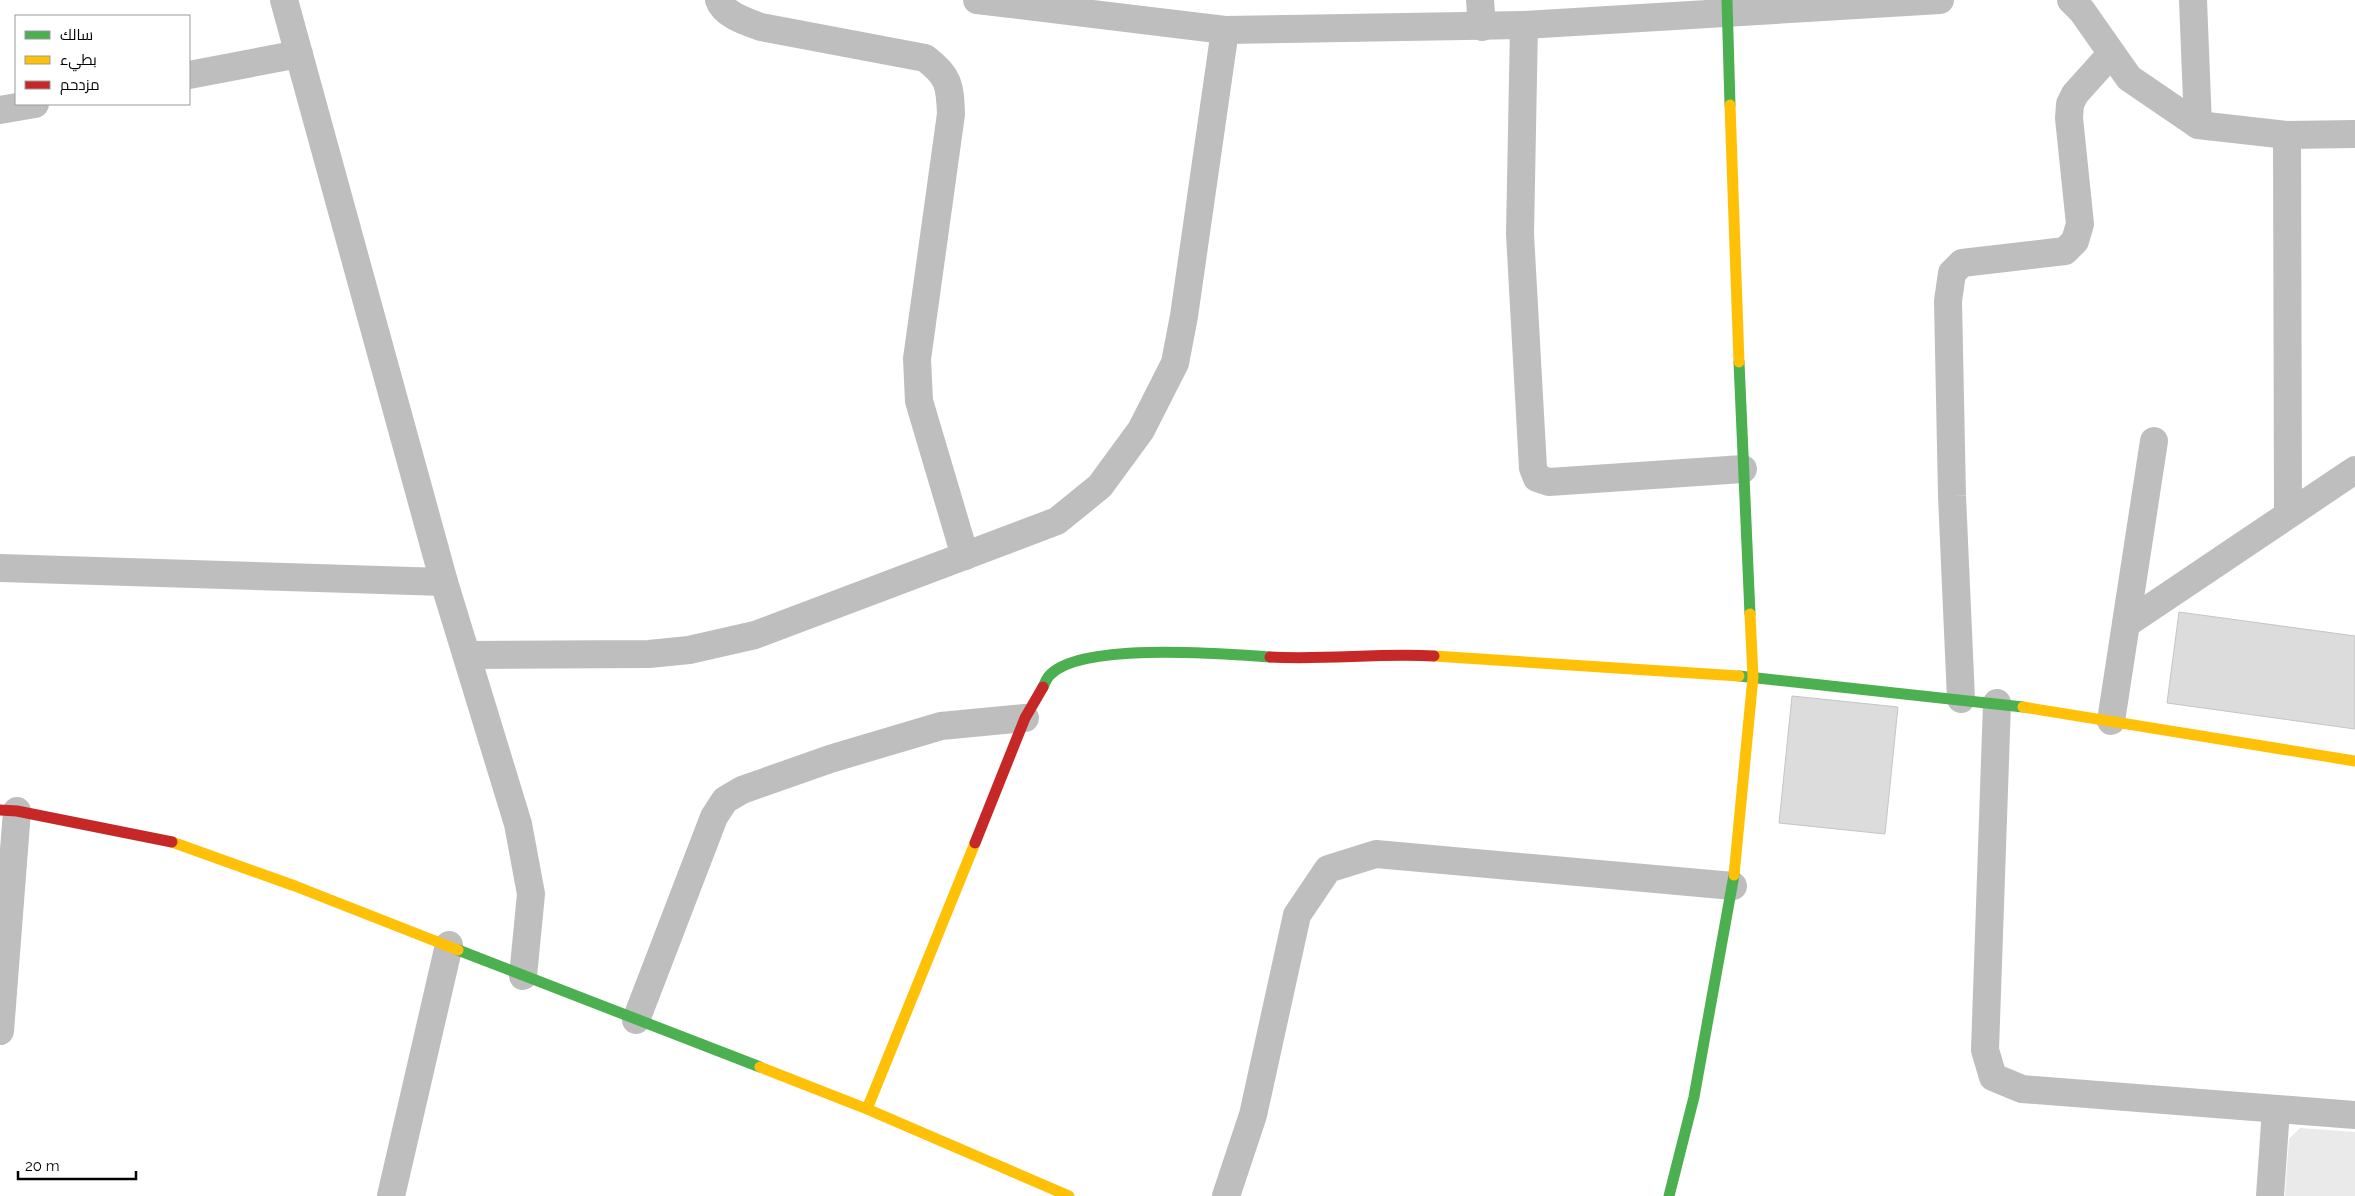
<svg xmlns="http://www.w3.org/2000/svg" width="2355" height="1196" font-family="Raleway,Cairo,sans-serif">
<rect width="100%" height="100%" fill="#fff"/>
<!-- green -->
<path fill="#eaeaea" d="M2300,1128L2355,1132V1196H2285L2289,1139Z"/>
<!-- building -->
<g fill="#dcdcdc" stroke="#c5c5c5">
<path d="M2179,612L2355,636V729L2167,703Z"/>
<path d="M1792,696L1898,707L1885,834L1779,823Z"/>
</g>
<g fill="none" stroke-linecap="round" stroke-linejoin="round">
<!-- street -->
<g stroke="#bebebe" stroke-width="28">
<path d="M284,0L444,582L518,824L531,894L523,976"/>
<path d="M719,0C724,15 747,22 761,27L925,58C949,76 950,85 951,114L917,359L919,401L965,556"/>
<path d="M977,0L1225,30L1524,25"/>
<path d="M1480,0L1482,27"/>
<path d="M2071,0L2082,11L2129,78L2198,125L2287,135L2355,134"/>
<path d="M2193,0L2198,125"/>
<path d="M189,75L299,54"/>
<path d="M0,110L35,104"/>
<path d="M2287,135L2288,514"/>
<path d="M1743,469L1549,482L1537,478L1533,468L1520,234L1524,25L1940,0"/>
<path d="M0,568L444,582"/>
<path d="M2126,624L2355,470"/>
<path d="M467,655L649,654L689,650L755,635L1057,521L1100,486L1141,430L1175,363L1184,316L1225,30"/>
<path d="M1961,699L1952,496L1948,301L1952,273L1962,263L2065,251L2075,241L2080,224L2069,118L2070,104L2075,94L2111,54"/>
<path d="M1997,703L1985,1050L1993,1077L2022,1089L2355,1115"/>
<path d="M2111,721L2154,441"/>
<path d="M636,1020L714,817L725,800L742,790L830,759L941,726L1025,718"/>
<path d="M0,1031L17,811"/>
<path d="M391,1196L449,945"/>
<path d="M1226,1196L1253,1115L1297,915L1328,869L1376,854L1733,886"/>
<path d="M2270,1196L2276,1109"/>
</g>
<!-- fast -->
<g stroke="#4caf50" stroke-width="11">
<path d="M1727,0L1730,105"/>
<path d="M1739,362L1750,614"/>
<path d="M1739,676L2023,707"/>
<path d="M1043,687C1045,683 1047,677 1051,674C1084,642 1224,654 1270,657"/>
<path d="M458,950L760,1067"/>
<path d="M1669,1196L1694,1097L1734,875"/>
</g>
<!-- slow -->
<g stroke="#ffc107" stroke-width="11">
<path d="M1730,105L1739,362"/>
<path d="M1434,656L1739,676"/>
<path d="M2023,707L2355,761"/>
<path d="M172,842L295,886L458,950"/>
<path d="M1734,875L1753,677L1750,614"/>
<path d="M760,1067L867,1109L1069,1196"/>
<path d="M867,1109L975,843"/>
</g>
<!-- jam -->
<g stroke="#c62828" stroke-width="11">
<path d="M1270,657C1325,660 1379,653 1434,656"/>
<path d="M0,810L17,811L172,842"/>
<path d="M975,843L1025,718L1043,687"/>
</g>
</g>
<!-- legend -->
<rect x="15" y="15" width="175" height="90" fill="#ffffff" stroke="#999999"/>
<rect x="25" y="31" width="25" height="8" fill="#4caf50" stroke="#999999"/>
<text x="60" y="40" font-size="15" fill="#000000">سالك</text>
<rect x="25" y="56" width="25" height="8" fill="#ffc107" stroke="#999999"/>
<text x="60" y="65" font-size="15" fill="#000000">بطيء</text>
<rect x="25" y="81" width="25" height="8" fill="#c62828" stroke="#999999"/>
<text x="60" y="90" font-size="15" fill="#000000">مزدحم</text>
<!-- scale -->
<path d="M18 1171v8h118v-8" fill="none" stroke="#000000" stroke-width="2.5"/>
<text x="25" y="1171" font-size="15" fill="#000000" stroke="#ffffff" stroke-width="4" paint-order="stroke">20 m</text>
</svg>
